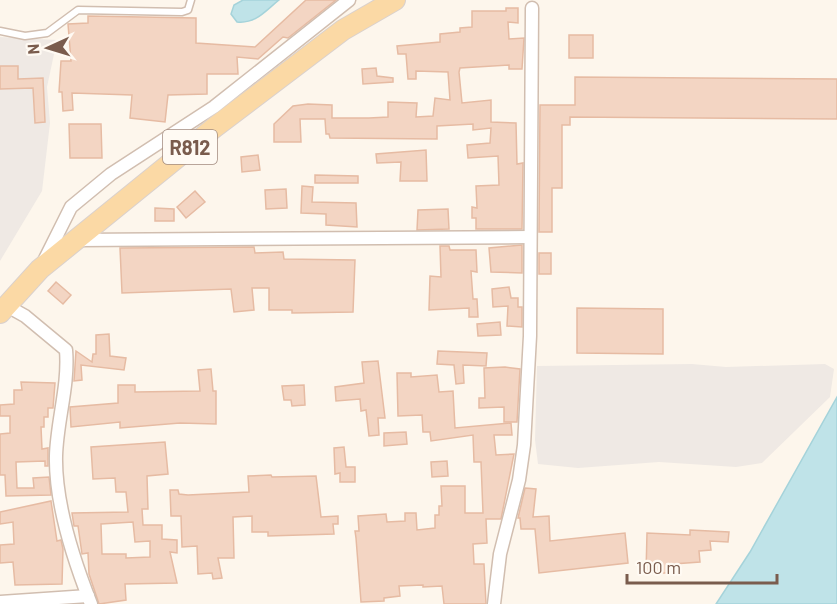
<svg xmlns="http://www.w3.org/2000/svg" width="837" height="604" font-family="Barlow,sans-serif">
<rect width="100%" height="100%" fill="#fdf6ec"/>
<!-- industrial -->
<g fill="#efe9e4" fill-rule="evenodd">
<path d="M0,37L57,40L47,87L50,123L42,191L0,261V89L18,88L17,66H0ZM43,78L45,122L35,123L32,79Z"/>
<path d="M692,364L726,367L825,364L834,369L830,397L762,463L736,467L659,462L578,468L538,464L535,440L537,366Z"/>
</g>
<!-- water -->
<g fill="#bfe3e8" stroke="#a5d3da" stroke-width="1.5">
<path d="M243,0H279C265,11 256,24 237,22L231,14L234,5Z"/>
<path d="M837,397V604H716L750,552Z"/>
</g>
<!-- building -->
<g fill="#f3d5c3" stroke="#e6bba3" stroke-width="1.5" fill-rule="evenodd">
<path d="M306,0H336L288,38L283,37L258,59L237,57L238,74H207V94L168,95L165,122L130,118L132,95L72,93L73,110L63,111L62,92H59L61,61H71L68,24L88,23V16L196,18V43L255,47Z"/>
<path d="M506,8H518V23L508,22L509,39L524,38L522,69H509V65L460,68L459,72L462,103L491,100V122L516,123L517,164L523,163L522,229H476V218H472V207L477,208L476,186L499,185L498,156L468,158L467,145L490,143L491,128L473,130V124L437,126V139L330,138L329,134H326L325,119H300L301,142H274V124L293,106L308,104L332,105V118H369L388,117V102L417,103L416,117L433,116L435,98L450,100L448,72L416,71V79H408L406,54H398L397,46L440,42V34L460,32V28L472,27V11H506Z"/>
<rect x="569" y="35" width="24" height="23"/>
<path d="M0,66H18V79L43,78L45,122L35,123L33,88L0,89Z"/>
<path d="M376,68L377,76L393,78V82L363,84L362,69Z"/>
<path d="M575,77L837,79V119L570,117V125H562V188H552V232H539L540,105H575Z"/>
<path d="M69,124H101L102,158H70Z"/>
<path d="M426,150L427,181H400L401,162L377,163L376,154Z"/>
<path d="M258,155L260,170L242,172L241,157Z"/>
<path d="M315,175L358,176V183H315Z"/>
<path d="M302,186L313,187L312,202L356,203L357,227L326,225V214L301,213Z"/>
<path d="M286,189L287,208L266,209L265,190Z"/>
<path d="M195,191L205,202L186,218L177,207Z"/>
<path d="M155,208L174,209V221H155Z"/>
<path d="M448,209L449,229L417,230L418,210Z"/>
<path d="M522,245V273L491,272L489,248Z"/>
<path d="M440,246H449L450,250H476L477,272L471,271L473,299H477L478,317H469V308L429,310L430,276L441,277Z"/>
<path d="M254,247L255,253L283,252L284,259L355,260L353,312L292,313V310H269V288H252L254,310L234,312L231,289L122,293L120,248Z"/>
<rect x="539" y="253" width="12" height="21"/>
<path d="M56,282L71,295L63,304L48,291Z"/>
<path d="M509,287L511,298H518V307H522V327L507,326L508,306L493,307L492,289Z"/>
<path d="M577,308L663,309V354L577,353Z"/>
<path d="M500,322L501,335L478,336L477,324Z"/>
<path d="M109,334L110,356L126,358L124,370L81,365L82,380L74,381L76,351L92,362L93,354H96V335Z"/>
<path d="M438,351L487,353L486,366L463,365L464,383L456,384L454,365L437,364Z"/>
<path d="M378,361L385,418H378L379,435L369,436L366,410L361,411L360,399L336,401L335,387L364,383L362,362Z"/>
<path d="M505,367L520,369L517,422H504V407L479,408V398H485L484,368Z"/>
<path d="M211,369L213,391H216V424L180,423L120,428V422L71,427L70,407L118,403V385H135V392L200,391L198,370Z"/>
<path d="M397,373H411V377L437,375L439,392L453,391L455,428L511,423L512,435H494L496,455L514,454L501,519H486L487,543L473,544L474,564H484L486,604H444L442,586L423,587V585L399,586L400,596L384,598V601L361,602L356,538L355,531H359L358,516L386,514L387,522L405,521V513H416L417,530L435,528V515H439V506H442L441,486H465V513H483L481,462H474L473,435L431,441L430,432H423L422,415L398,416Z"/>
<path d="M21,382L55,383L53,408H48V417H44V427H41L42,449L48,448V466H45V461L16,462L17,488H34L33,478L49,477L51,495L6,496L5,475H0V434L10,433V416H0V405L14,404V390H22Z"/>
<path d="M304,385L305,405L292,406L291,400H284L282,386Z"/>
<path d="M406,432L407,444L384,446V433Z"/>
<path d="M165,442L168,474L147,476L148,509H142L143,525H162V539L177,540V553L170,552L177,583L125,584L126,600L99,604L89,574L88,553L82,554L78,526H74L72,513L128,512L126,492H116L115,478L93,479L91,447ZM133,522L135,542L150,541V557L126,558V554H102L101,524Z"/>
<path d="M344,447L346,467H355V482H340V473L335,474L334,448Z"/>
<path d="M447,461L448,476L432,477L431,462Z"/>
<path d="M271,475L272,477L316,476L321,517L338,516V524H333L334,534L268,536V532H252V516L233,517L234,558H218L222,578L213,579L212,573L198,574L197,546L182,547L181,516H171L170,490H178L179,494L188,495L249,492L248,476Z"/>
<path d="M525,488L536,489L533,517L549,516L550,541L625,533L628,563L539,573L535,529H521L520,518H518Z"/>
<path d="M51,501L57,541L61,540L63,549L62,584L15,585L13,562L0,563V545L14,544L13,522L0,524V512Z"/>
<path d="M690,530L729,532L728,542L710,541L711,550L699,551L700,562L673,564V573H646L647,533L690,535Z"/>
</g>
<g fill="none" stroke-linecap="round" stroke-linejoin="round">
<defs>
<path id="lane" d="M0,31L25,36L47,33L78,10L182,12L188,10L191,0"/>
<g id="street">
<path d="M78,240L530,237"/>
<path d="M43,263L71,207L111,174L214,107L349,0"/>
<path d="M7,306L25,316L66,350C69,386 57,420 56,456C55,502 74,561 91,604"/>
<path d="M0,602L88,596"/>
<path d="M494,604L500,554L519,480L524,445L530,336L532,8"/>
</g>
<path id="primary" d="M0,313L40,269L215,127L343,30L395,0"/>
</defs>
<!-- lane casing -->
<use href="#lane" stroke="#d1beb0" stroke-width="9"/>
<!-- street casing -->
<use href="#street" stroke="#d1beb0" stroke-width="15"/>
<!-- primary casing -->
<use href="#primary" stroke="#dad1cd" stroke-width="22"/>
<!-- lane -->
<use href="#lane" stroke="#fff" stroke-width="6"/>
<!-- street -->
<use href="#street" stroke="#fff" stroke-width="12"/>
<!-- primary -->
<use href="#primary" stroke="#fbd9a5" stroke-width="20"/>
</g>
<g text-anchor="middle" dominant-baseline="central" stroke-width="4.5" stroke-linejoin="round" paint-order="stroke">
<!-- shield labels -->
<rect fill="#fffaf3" stroke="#a28b7f" stroke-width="1.5" x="163" y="130" width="54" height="34" rx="4.5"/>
<g font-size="20" font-weight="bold" fill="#7a5c4d">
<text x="190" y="147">R812</text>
</g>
</g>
<!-- north arrow -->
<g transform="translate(48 48) rotate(266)" stroke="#fffaf3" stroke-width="4.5" paint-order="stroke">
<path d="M0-4.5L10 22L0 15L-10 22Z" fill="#7a5c4d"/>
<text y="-9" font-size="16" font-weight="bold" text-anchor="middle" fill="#7a5c4d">N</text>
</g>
<!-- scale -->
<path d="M627 574v9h150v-9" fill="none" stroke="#7a5c4d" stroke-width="3"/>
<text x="636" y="574" font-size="18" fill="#7a5c4d" stroke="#fffaf3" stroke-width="4.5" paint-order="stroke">100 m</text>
</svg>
